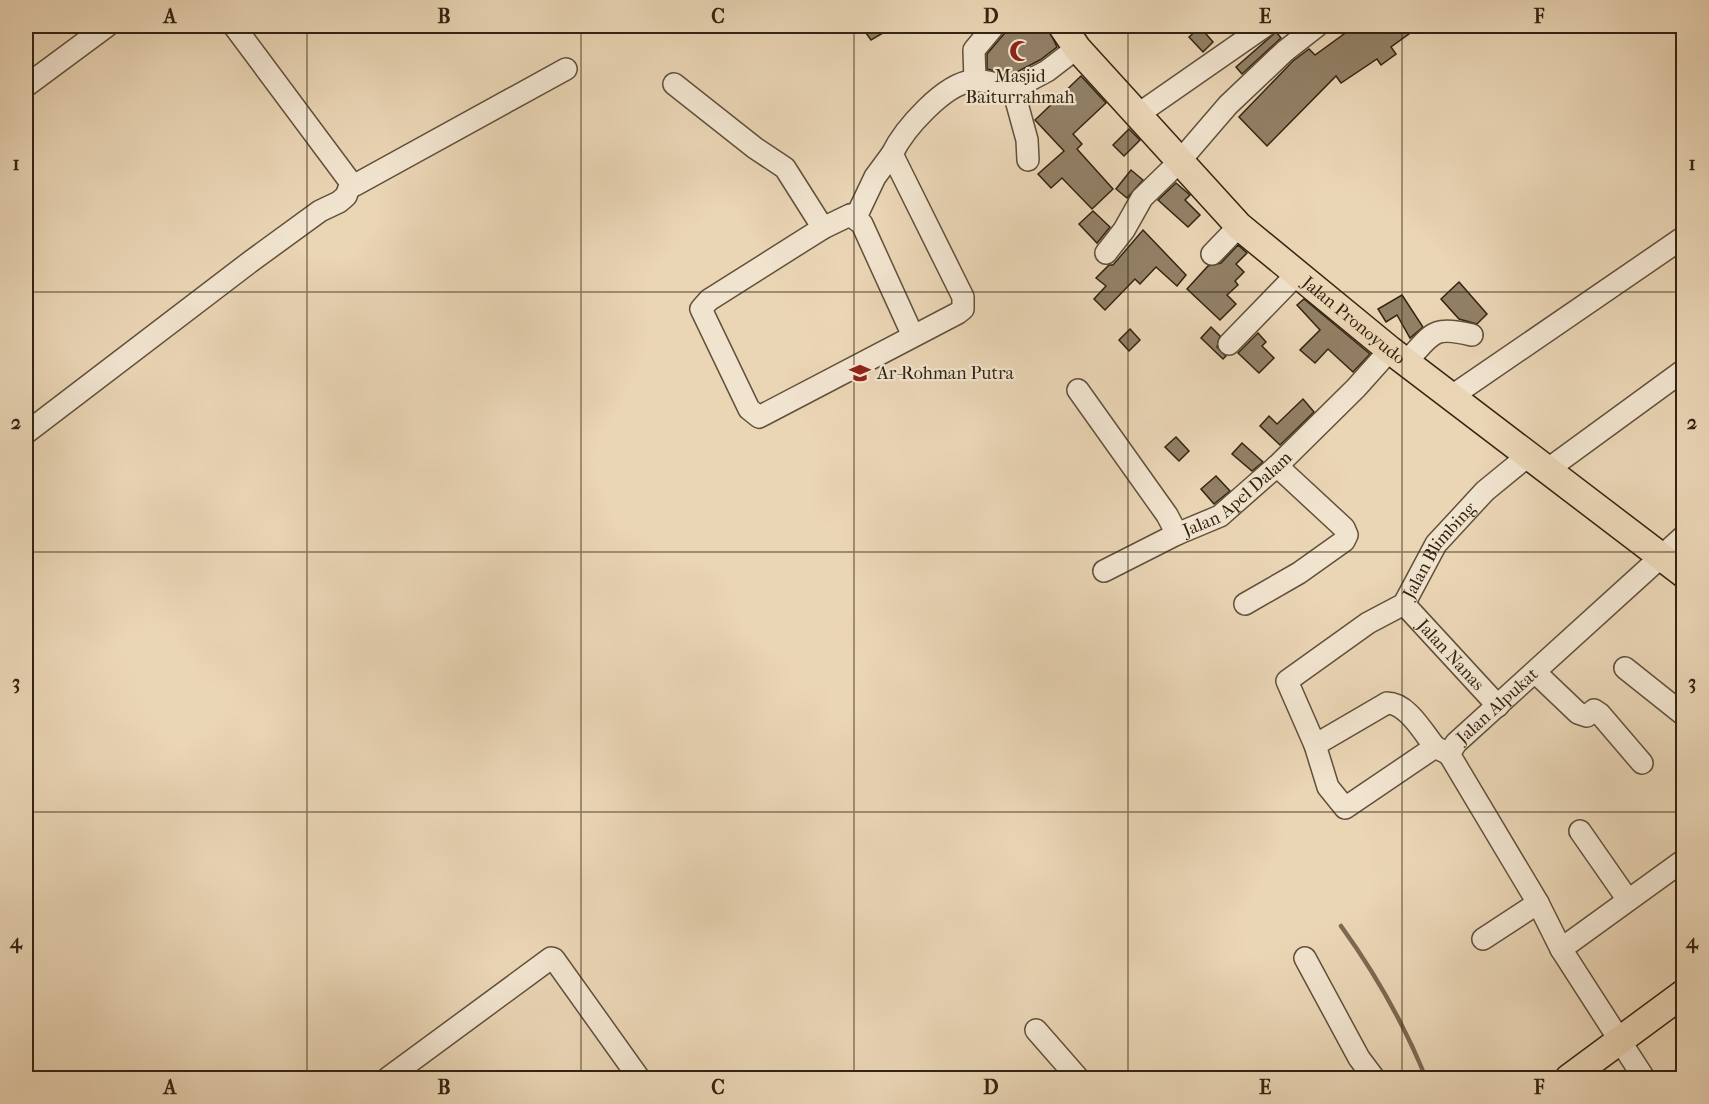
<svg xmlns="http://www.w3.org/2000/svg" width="1709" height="1104" font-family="'IM FELL French Canon',serif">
<rect width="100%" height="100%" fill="#ead5b5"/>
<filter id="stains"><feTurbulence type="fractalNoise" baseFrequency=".00333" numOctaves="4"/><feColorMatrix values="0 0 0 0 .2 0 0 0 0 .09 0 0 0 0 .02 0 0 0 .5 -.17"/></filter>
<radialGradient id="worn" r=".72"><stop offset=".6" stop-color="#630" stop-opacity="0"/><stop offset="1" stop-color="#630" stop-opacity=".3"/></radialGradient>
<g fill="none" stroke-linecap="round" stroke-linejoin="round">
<!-- stream -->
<path stroke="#7c6a52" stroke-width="4.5" d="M1341,926C1375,973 1404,1024 1426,1078"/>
</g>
<!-- building -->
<g fill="#928066" stroke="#332411" stroke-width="1.5">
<path d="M861,26H895L871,40Z"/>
<path d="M1006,26H1047L1057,47L1040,60L1011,75L987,69V54L1004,34Z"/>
<path d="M1355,26H1420L1391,47L1396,54L1381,65L1377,59L1341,83L1336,76L1267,146L1239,117L1293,61L1309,49L1315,55Z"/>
<path d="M1200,27L1213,42L1203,52L1189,37Z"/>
<path d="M1276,32L1281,38L1242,74L1236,67Z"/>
<path d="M1081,76L1106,103L1073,134L1082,144L1077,149L1113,189L1092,209L1062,178L1051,188L1038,174L1064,151L1035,120Z"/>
<path d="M1129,129L1140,140L1124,156L1113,145Z"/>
<path d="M1131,170L1143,180L1127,198L1116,189Z"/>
<path d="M1176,183L1190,195L1185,200L1200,215L1188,227L1158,200Z"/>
<path d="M1093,211L1110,227L1097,243L1079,224Z"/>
<path d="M1143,230L1186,275L1177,286L1156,267L1140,284L1135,279L1105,310L1094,299L1106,286L1096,278L1109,265H1113Z"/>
<path d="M1238,245L1247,253L1236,264L1244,272L1235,281L1238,285L1227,295L1236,304L1220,320L1187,289L1208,266L1221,263Z"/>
<path d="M1459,282L1487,314L1477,324L1459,319L1441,299Z"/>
<path d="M1402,295L1423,327L1410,338L1397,315L1386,322L1378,309Z"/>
<path d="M1304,299L1370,354L1353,372L1328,349L1315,363L1300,350L1320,330L1297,305Z"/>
<path d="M1211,327L1220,336L1217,347L1226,356L1223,359L1201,338Z"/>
<path d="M1130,329L1140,340L1129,351L1119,340Z"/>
<path d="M1258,333L1266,342L1262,346L1274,358L1259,373L1238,353Z"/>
<path d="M1303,399L1314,412L1280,445L1260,426L1269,416L1277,424Z"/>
<path d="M1176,437L1189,451L1179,461L1165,447Z"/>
<path d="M1242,443L1263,462L1252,471L1232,454Z"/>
<path d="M1216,476L1230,491L1214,504L1201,489Z"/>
</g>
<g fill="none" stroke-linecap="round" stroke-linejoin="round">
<defs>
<g id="minor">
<path d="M234,26L351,183L355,185L566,69"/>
<path d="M975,80L974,50L994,26"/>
<path d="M674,84L755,148L785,168L823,228"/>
<path d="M26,86L107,26"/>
<path d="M1013,89L1027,140L1028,160"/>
<path d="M1137,115L1265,26"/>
<path d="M856,217L875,177L892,154"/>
<path d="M1106,253L1124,230L1142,198L1179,162L1228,105L1285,51L1317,26"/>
<path d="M1212,254L1239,226"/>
<path d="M913,336L862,224L850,215L823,228L709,300L701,309L749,409L759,417L958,313L963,309V297L892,154C904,129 944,84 972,81C984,79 1001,86 1013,89L1047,71L1077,48"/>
<path d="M1229,344L1298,273"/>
<path d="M1406,362C1433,334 1431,325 1472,335"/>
<path id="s1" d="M1078,390L1167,515L1177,534L1220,516L1277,466L1356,388L1390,350"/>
<path d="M1452,396L1684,237"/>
<path d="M26,433L250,262L320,211L339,202L346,196L351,183"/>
<path d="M1547,470L1684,370"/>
<path d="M1104,571L1177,534"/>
<path d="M1245,604L1299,573L1344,541L1347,535L1344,528L1277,466"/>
<path id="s2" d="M1404,604L1498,706"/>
<path d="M1625,668L1684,715"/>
<path d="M1536,673L1578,713L1587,716L1594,710L1600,714L1642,763"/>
<path d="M1315,745L1387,703C1407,703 1423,732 1435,747"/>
<path id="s3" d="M1449,754L1435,747L1345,808L1328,787L1315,745L1287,681L1368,623L1404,604L1436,544L1485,491L1529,455"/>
<path d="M1580,831L1628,900"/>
<path d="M1483,939L1538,903"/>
<path d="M1561,949L1684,860"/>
<path d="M1305,958L1359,1058L1374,1078"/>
<path d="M1036,1030L1078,1078"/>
<path d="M388,1078L551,958L554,959L639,1078"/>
<path id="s4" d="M1644,1078L1561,949L1538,903L1449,754L1456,743L1684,536"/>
</g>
<g id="major">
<path id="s5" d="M1062,26L1077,48L1239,226L1390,350L1684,574"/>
<path d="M1569,1078L1684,993"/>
</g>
</defs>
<!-- minor casing -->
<use href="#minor" stroke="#61503a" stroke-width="24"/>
<!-- major casing -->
<use href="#major" stroke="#332411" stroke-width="30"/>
<!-- minor -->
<use href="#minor" stroke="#f1e4cf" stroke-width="21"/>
<!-- major -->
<use href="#major" stroke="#ead5b5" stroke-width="27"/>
</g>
<!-- grid -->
<path fill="none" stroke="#332411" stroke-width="1.5" stroke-opacity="0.55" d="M307,26V1078M581,26V1078M854,26V1078M1128,26V1078M1402,26V1078M26,292H1684M26,552H1684M26,812H1684"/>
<!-- icons -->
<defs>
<symbol id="mosque-bare" viewBox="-9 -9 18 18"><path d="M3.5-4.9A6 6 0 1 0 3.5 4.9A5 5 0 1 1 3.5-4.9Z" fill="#8f2418" stroke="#f1e4cf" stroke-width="2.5" paint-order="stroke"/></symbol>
<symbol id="school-bare" viewBox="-9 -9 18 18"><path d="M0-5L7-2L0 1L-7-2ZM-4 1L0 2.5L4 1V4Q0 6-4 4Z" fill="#8f2418" stroke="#f1e4cf" stroke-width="2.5" paint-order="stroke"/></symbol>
</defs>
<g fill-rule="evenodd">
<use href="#mosque-bare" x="1005" y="36" width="30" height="30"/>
<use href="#school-bare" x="845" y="358" width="30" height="30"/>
</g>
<g text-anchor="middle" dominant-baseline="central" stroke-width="4.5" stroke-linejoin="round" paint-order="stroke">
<!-- poi labels -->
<g font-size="18" fill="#332411" stroke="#f1e4cf">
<text x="1020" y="76">Masjid<tspan x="1020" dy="21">Baiturrahmah</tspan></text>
<text x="877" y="373" text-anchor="start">Ar-Rohman Putra</text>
</g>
<!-- street labels -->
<g font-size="18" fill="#332411" stroke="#f1e4cf">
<text stroke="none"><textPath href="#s5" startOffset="416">Jalan Pronoyudo</textPath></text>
<text stroke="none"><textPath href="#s1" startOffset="248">Jalan Apel Dalam</textPath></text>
<text stroke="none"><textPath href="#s3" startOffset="470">Jalan Blimbing</textPath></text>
<text stroke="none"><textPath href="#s2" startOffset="69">Jalan Nanas</textPath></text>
<text stroke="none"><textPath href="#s4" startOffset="447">Jalan Alpukat</textPath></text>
</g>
</g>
<!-- margin -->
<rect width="1709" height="1104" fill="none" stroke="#ead5b5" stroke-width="66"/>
<rect x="33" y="33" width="1643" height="1038" fill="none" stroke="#332411" stroke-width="2"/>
<g font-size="20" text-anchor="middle" font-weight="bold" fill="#332411">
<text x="170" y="23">A</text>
<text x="444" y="23">B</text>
<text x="718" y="23">C</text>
<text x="991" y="23">D</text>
<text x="1265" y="23">E</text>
<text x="1539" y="23">F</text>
<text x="16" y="170">1</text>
<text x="1692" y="170">1</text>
<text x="16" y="429">2</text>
<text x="1692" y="429">2</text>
<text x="16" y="689">3</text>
<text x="1692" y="689">3</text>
<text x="16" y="948">4</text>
<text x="1692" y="948">4</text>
<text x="170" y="1094">A</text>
<text x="444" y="1094">B</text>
<text x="718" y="1094">C</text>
<text x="991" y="1094">D</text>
<text x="1265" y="1094">E</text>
<text x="1539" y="1094">F</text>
</g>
<rect width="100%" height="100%" filter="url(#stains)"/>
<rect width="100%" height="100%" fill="url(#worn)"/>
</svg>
